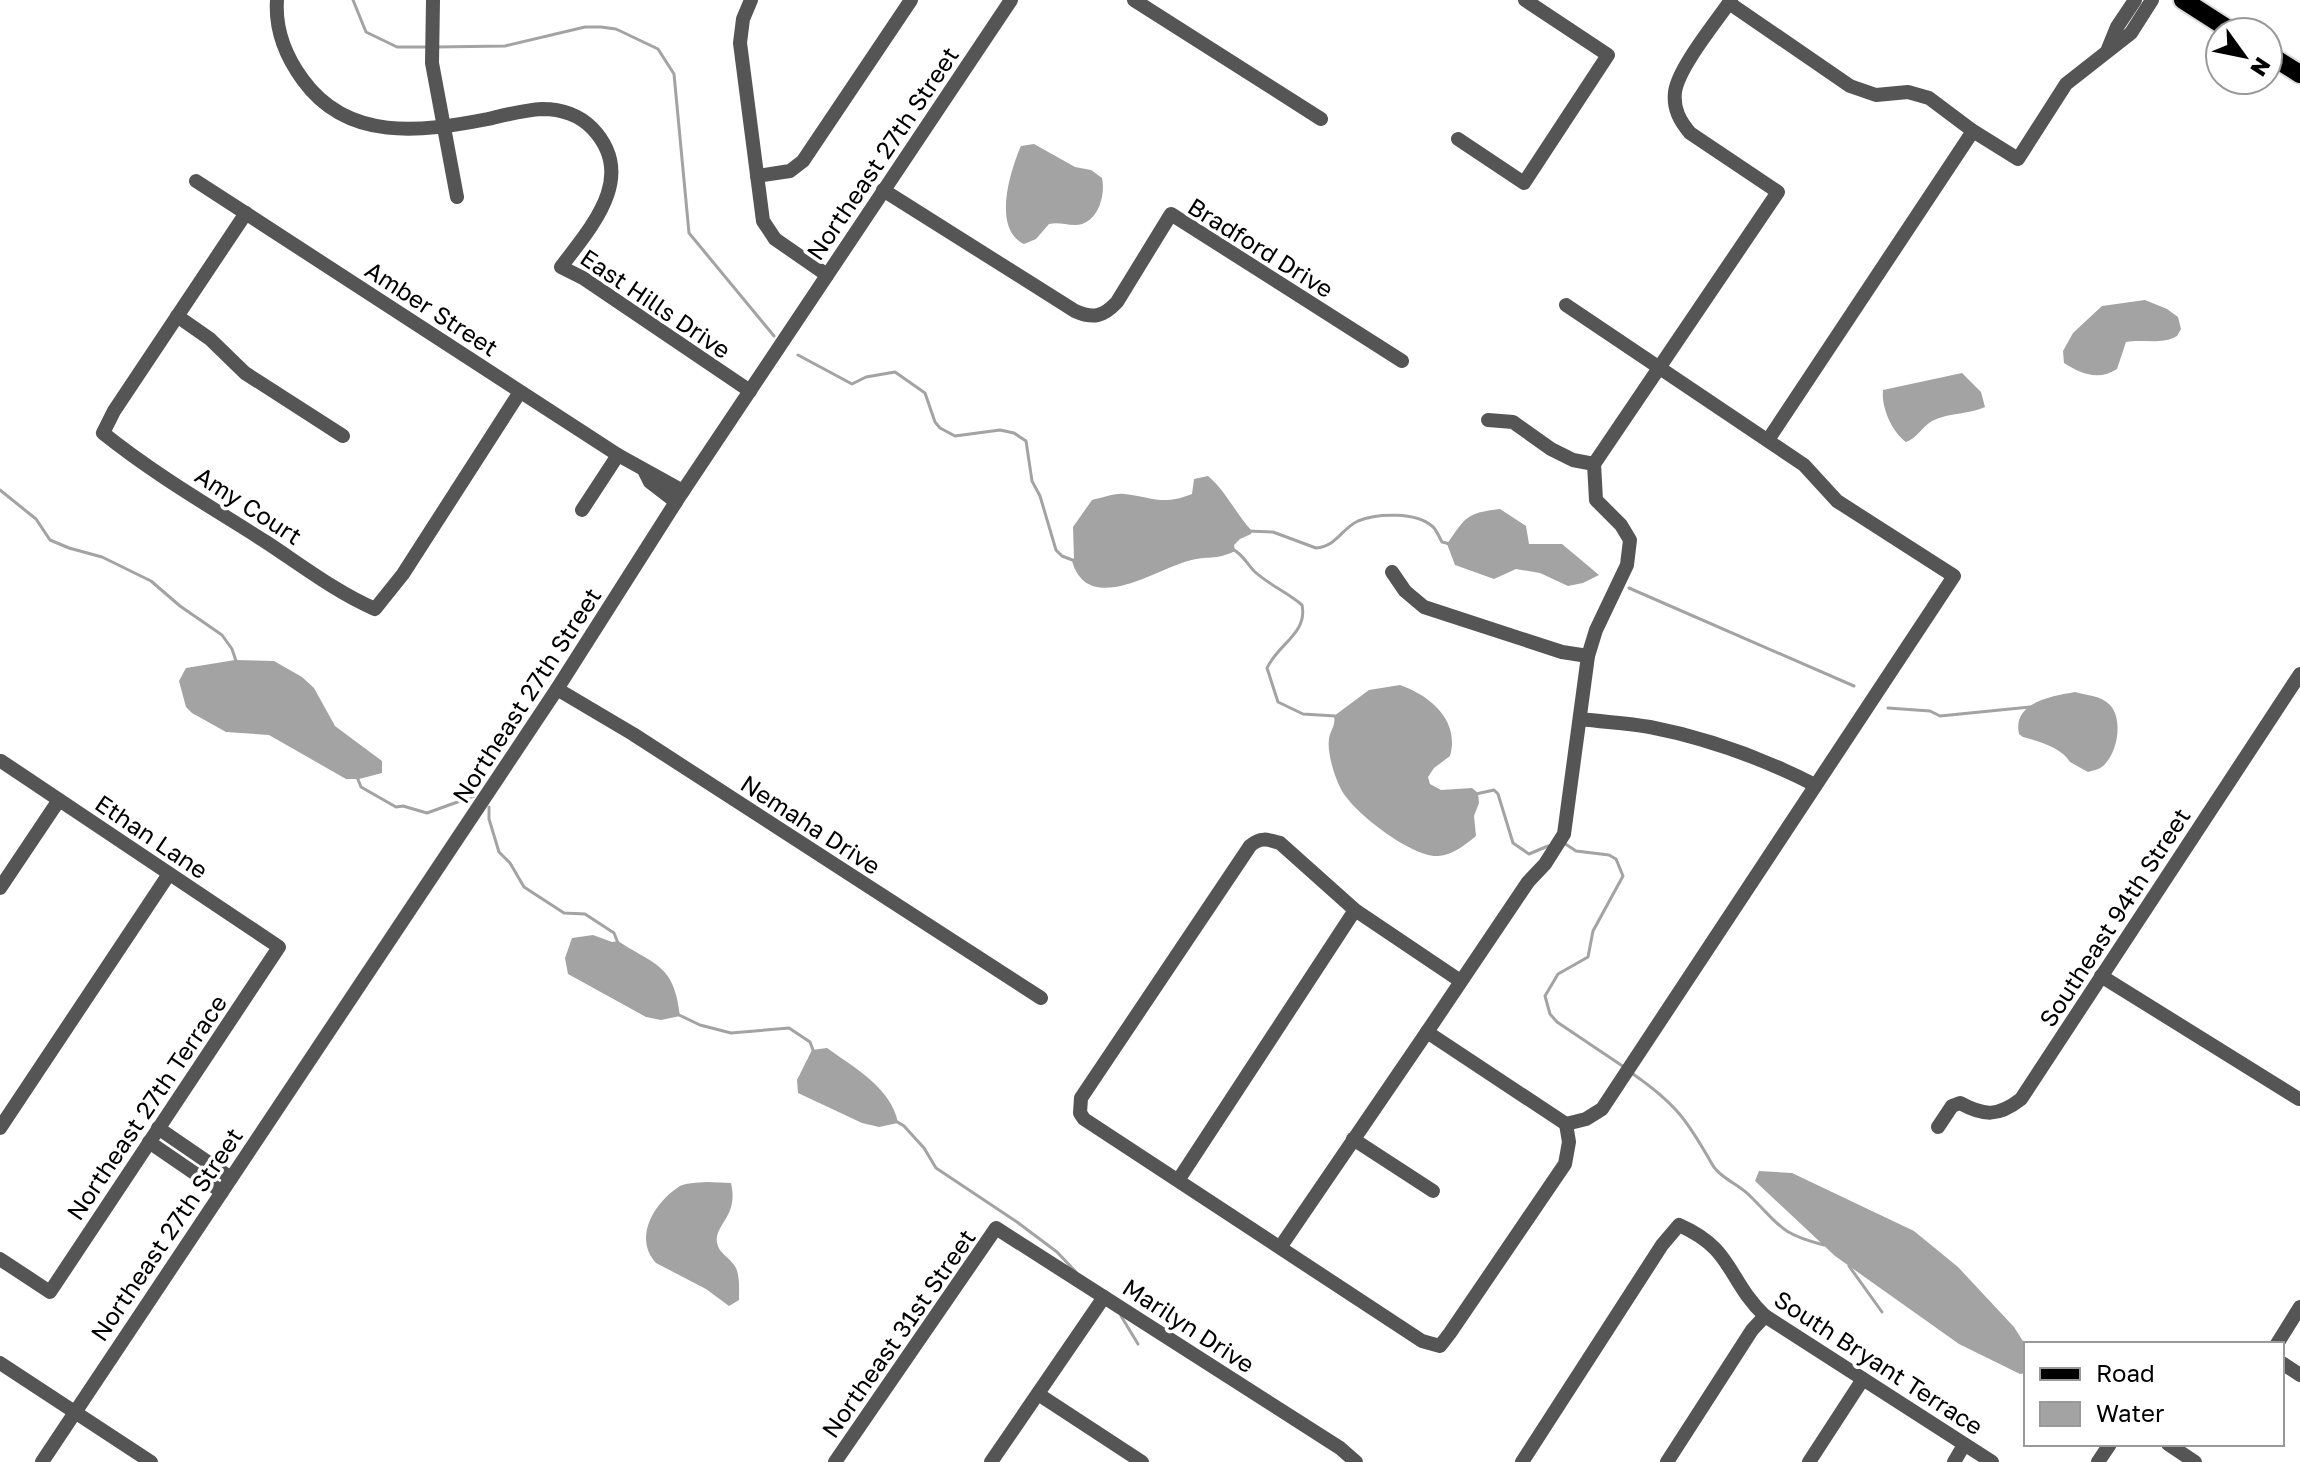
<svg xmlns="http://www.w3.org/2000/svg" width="2300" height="1462" font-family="'Golos Text',sans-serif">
<rect width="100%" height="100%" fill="#fff"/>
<!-- water -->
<g fill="#a3a3a3">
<path d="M1034,144L1075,167L1091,170L1102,178C1106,196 1097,225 1075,225C1065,225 1059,222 1049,224L1036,239L1024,244C992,229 1010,171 1021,146Z"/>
<path d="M2145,300L2167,309L2178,317L2181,329L2177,336C2162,345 2143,339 2126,342L2117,369C2099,381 2081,374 2064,363L2063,351L2073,333L2102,306Z"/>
<path d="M1962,373L1981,392L1985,407C1968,415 1949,412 1932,421C1922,427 1917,438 1906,442C1892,432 1881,407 1883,390Z"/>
<path d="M1208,476C1225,490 1236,514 1252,531L1251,534L1240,539L1234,545L1235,551C1215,561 1208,555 1188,561C1153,571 1088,616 1072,561L1074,558L1073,527L1092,500C1102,498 1114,493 1124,494C1153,497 1162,506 1192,494L1194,479Z"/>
<path d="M1500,509L1526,526L1529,544H1562L1599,575L1583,583L1568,586L1540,573L1516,569L1494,579L1455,565L1447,544C1466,517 1466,513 1500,509Z"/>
<path d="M235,660L274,661L302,677L314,688L335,726L382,761V773L359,779H346L269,735L226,732L192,713L186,707L179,681L186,668Z"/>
<path d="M1400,685C1431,696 1460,721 1450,756L1434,768L1428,777L1430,784L1441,790L1472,788L1478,793L1479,803L1474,816L1476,836C1465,845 1453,855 1438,856C1413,858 1350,811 1340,787C1334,775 1327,752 1329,739C1330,730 1336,726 1334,716L1369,690Z"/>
<path d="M2075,692C2088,696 2100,695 2110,705C2123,719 2118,751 2105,764C2101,769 2095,770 2088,772L2070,762C2062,748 2039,741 2023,737L2019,734C2012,702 2053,696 2075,692Z"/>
<path d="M593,935L612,942L618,941C656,966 674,964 680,1016L661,1020L646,1017L568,974L565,958L572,938Z"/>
<path d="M827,1048C853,1067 892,1088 898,1123L879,1127L862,1123L798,1093L797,1080L812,1050Z"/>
<path d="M1759,1171L1792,1173L1914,1231L1958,1267L2014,1327L2026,1346V1373L2020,1374L1959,1344L1835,1256L1755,1181Z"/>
<path d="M707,1182L731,1183C739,1217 714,1224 717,1243C719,1254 731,1258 736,1268C740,1277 739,1290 739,1300L729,1306L706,1289L656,1263C633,1238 654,1204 677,1188C684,1182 698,1183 707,1182Z"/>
</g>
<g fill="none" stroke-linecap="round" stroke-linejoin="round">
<!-- stream -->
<g stroke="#a3a3a3" stroke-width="3">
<path d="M353,0L366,32L397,47H429"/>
<path d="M436,47L505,46L585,27H601L616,29L658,49L674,74L689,233L774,336"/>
<path d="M798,355L852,384L866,377L895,372L925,393L935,422L940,428L955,436L1000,430L1014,433L1026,441L1032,481L1040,496L1056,550L1062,556L1075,561"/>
<path d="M0,490L36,519L50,540L69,548L102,557L151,581L180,606L222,635L232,649L236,661"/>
<path d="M1248,531L1273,532L1316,548C1337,546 1341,529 1358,521C1377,513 1416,512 1432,526C1437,530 1439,537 1442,542L1450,544"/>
<path d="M1232,549C1242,553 1247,564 1254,571C1269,585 1287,592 1302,605C1308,633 1278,644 1267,668L1278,702L1303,714L1335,716"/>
<path d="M1629,588L1854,686"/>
<path d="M1888,708L1930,711L1940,716L2030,707"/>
<path d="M357,777L361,787L396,807L403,806L427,813L474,796"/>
<path d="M1476,794L1494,790L1498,794L1513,843L1529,854L1548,846"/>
<path d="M489,807V819L499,852L510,863L524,887L564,913L585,914L614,933L618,943"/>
<path d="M1564,843L1576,851L1609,855L1616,859L1623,876L1593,931L1588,957L1558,974L1545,996L1550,1014L1557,1022L1624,1067"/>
<path d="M679,1015L700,1025L731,1033L789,1028L810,1042L813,1050"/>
<path d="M1633,1074C1676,1104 1687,1120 1712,1164C1719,1177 1739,1185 1749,1195C1780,1225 1778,1233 1824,1245"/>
<path d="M894,1120L904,1126L924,1148L936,1168L1017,1222L1057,1252L1076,1272"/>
<path d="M1849,1266L1882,1312"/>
<path d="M1121,1316L1138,1344"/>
</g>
<defs>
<g id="major">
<path d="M2183,0L2233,32"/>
<path d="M2268,54L2300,74"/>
</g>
</defs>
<!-- major casing -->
<use href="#major" stroke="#dbdbdb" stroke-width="22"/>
<!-- minor -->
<g stroke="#555" stroke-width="14">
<path d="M277,0C275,29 286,57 303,80C348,142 421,132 488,119C505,115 524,110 542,109C561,109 579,115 592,128C638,176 592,226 561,267L583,278L750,391"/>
<path d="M433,0L432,63L457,197"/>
<path d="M751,0L743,19L740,43L763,221L775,239L827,275"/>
<path d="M1134,0L1321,119"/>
<path d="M1729,3L1850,86L1876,95L1908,92L1929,98L1973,131L2018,159L2066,84L2131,33L2152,0"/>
<path d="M2108,49L2117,27L2135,0"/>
<path d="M1458,139L1524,183L1608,55L1525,0"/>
<path d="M757,176L790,171L803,161L911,0"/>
<path d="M196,181L618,455L683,491"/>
<path d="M883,190L1075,311C1093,319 1103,317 1117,302L1171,214L1402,361"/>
<path d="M246,213L114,411L103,433C154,474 211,507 266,542C301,565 336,592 375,609L403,574L520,392"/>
<path d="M1566,305L1804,465L1837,501L1954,576L1602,1109L1586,1119L1566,1124L1427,1032L1528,882L1545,864L1564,834L1588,656L1596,630L1627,565L1630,540L1621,525L1596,500L1594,464"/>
<path d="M177,316L210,339L245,373L343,436"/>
<path d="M1488,420L1513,422L1551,449L1573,460L1594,464L1778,192L1690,133C1680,121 1673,109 1675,92C1678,68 1716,22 1731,0"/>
<path d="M1768,440L1973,131"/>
<path d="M645,472L650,482L676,502"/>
<path d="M582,510L618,455"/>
<path d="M1392,572L1405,591L1424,607L1562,652L1588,656"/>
<path d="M557,689L633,734L1041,998"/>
<path d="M1581,719C1604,722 1627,723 1650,727C1707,738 1764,759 1815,785"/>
<path d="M0,888L59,800"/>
<path d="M2101,976L2299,1099"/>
<path d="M1459,980L1355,910L1280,843C1267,839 1260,837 1250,846L1081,1098L1080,1113L1084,1119L1422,1341L1440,1346L1450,1333L1565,1164L1569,1142L1566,1124"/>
<path d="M1938,1127L1952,1106L1960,1103C1984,1116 1998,1117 2021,1099L2300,674"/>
<path d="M0,1128L169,874"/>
<path d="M158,1128L231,1178"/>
<path d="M1353,1139L1433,1191"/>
<path d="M149,1142L222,1192"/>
<path d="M1179,1179L1355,910"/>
<path d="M1281,1246L1427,1032"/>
<path d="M0,1259L50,1292L279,947L1,761"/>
<path d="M2277,1344L2300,1307"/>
<path d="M0,1363L151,1462"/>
<path d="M2282,1363L2300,1375"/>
<path d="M1038,1394L1142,1462"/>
<path d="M2168,1444L2195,1462"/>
<path d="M42,1462L557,689L681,494L1011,0"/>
<path d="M835,1462L996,1228L1340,1448L1356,1462"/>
<path d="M991,1462L1104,1297"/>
<path d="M1522,1462L1662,1245L1679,1225C1734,1249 1727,1280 1765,1316L1992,1462"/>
<path d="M1667,1462L1752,1330L1765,1316"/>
<path d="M1809,1462L1863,1379"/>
<path d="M1954,1462L1964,1445"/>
<path d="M2098,1462L2110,1444"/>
</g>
<!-- major -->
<use href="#major" stroke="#000" stroke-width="18"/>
</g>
<g text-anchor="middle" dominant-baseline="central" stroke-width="7" stroke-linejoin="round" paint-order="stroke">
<!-- street labels -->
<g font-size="24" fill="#000" stroke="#fff">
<text transform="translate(882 153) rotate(-56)">Northeast 27th Street</text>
<text transform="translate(1261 247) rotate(32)">Bradford Drive</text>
<text transform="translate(656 303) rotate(34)">East Hills Drive</text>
<text transform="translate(432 308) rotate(33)">Amber Street</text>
<text transform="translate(249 505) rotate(33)">Amy Court</text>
<text transform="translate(526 695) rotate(-57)">Northeast 27th Street</text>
<text transform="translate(811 824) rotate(33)">Nemaha Drive</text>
<text transform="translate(152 836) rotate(34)">Ethan Lane</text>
<text transform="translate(2114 917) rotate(-57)">Southeast 94th Street</text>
<text transform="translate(146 1107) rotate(-56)">Northeast 27th Terrace</text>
<text transform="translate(166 1234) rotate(-56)">Northeast 27th Street</text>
<text transform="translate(1189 1325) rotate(33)">Marilyn Drive</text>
<text transform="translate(898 1333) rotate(-55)">Northeast 31st Street</text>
<text transform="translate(1879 1362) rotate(33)">South Bryant Terrace</text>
</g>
</g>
<!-- legend -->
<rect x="2024" y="1342" width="260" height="104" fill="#ffffff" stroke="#999999" stroke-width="2"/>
<rect x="2040" y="1368" width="40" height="12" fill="#000000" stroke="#999999" stroke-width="2"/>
<text x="2096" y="1382" font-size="24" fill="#000000">Road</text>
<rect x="2040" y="1402" width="40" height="24" fill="#a3a3a3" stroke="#999999" stroke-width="2"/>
<text x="2096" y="1422" font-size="24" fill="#000000">Water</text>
<!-- north arrow -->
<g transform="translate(2244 56) rotate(123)"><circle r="38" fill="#ffffff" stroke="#999999" stroke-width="2"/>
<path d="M0-6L14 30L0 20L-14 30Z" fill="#000000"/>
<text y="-12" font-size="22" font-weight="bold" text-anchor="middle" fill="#000000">N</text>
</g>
</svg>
